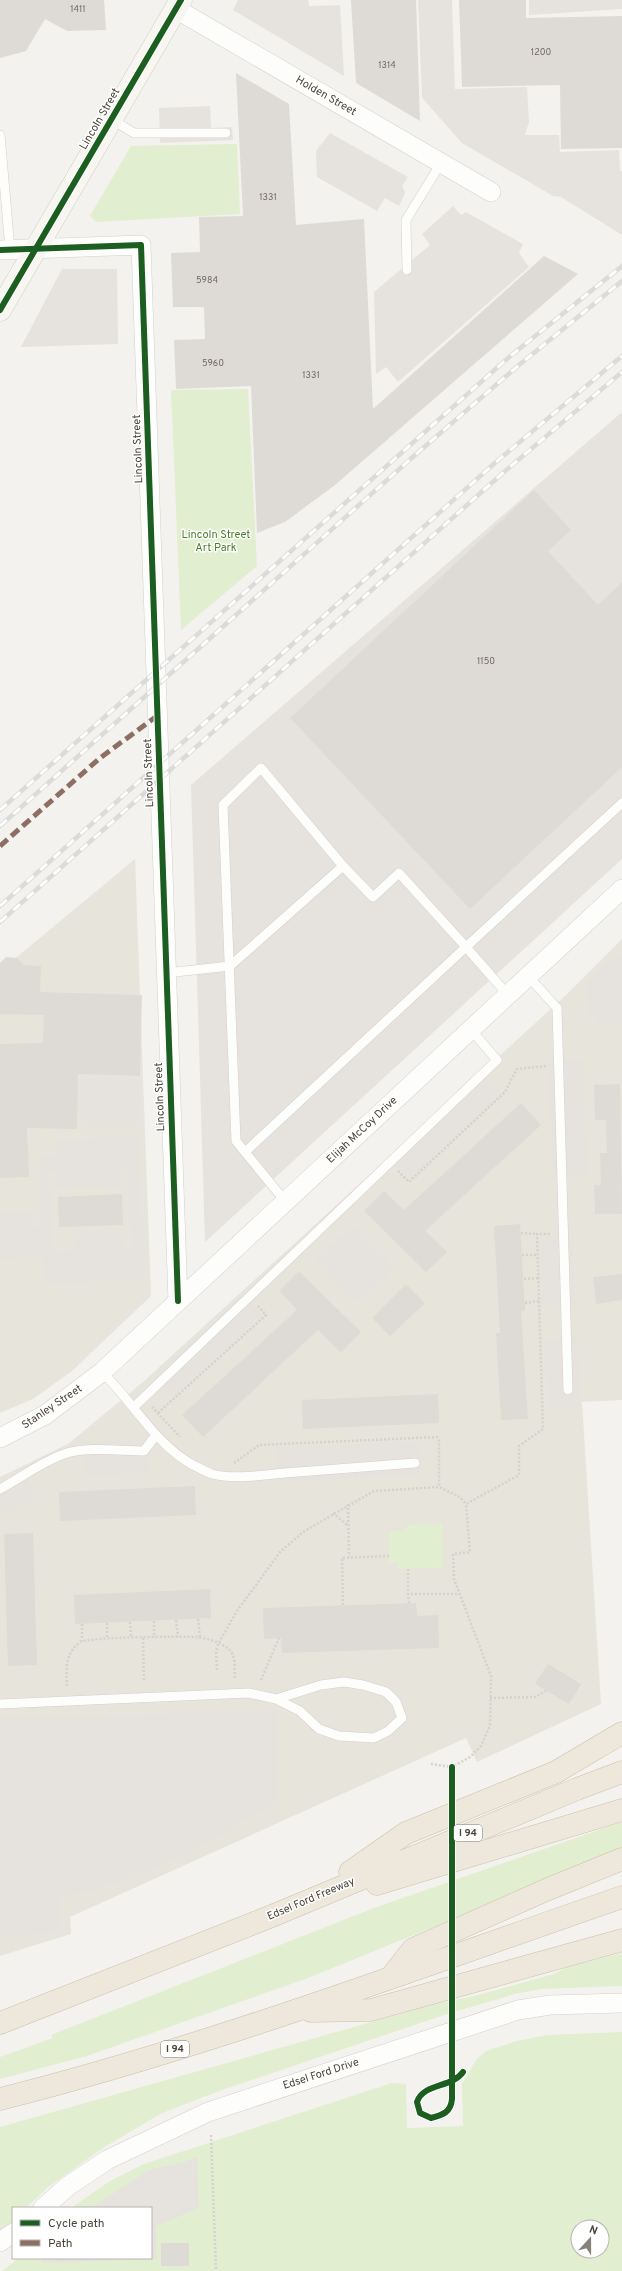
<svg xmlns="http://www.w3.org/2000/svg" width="622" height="2271" font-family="Overpass,sans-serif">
<rect width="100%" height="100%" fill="#f4f2ee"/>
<!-- residential -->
<g fill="#e7e4dc">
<path d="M135,859L151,1296L72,1371L33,1399L0,1413V971Z"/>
<path d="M622,939V1400L582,1402L601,1704L477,1762L466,1738L70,1917L71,1934L0,1956V1477L68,1444L143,1382L566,995Z"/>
</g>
<!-- industrial -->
<g fill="#e6e2de">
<path d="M529,0H622V9L529,15Z"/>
<path d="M62,269H117L118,344L21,347Z"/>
<path d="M622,412V859L205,1242L191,785Z"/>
</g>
<!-- green -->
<g fill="#e1eecf" fill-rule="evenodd">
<path d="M237,144L240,214L96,222L90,216L131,146Z"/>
<path d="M248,389L257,566L181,630L171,390Z"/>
<path d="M442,1524L443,1568L398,1569V1562H389V1531H402L408,1525Z"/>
<path d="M622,1822V1850L308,1978L87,2056L0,2079V2057L53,2038L51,2035L374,1908Z"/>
<path d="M622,1953V1986L541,1989L515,1994L444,2015L219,2091L160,2114L103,2148L48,2187L26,2208H13V2221L0,2233V2127L439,2003L475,1996L554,1974L567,1967Z"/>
<path d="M622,2032V2271H2L19,2258H151V2208H71L110,2181L144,2164L392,2083L406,2084L407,2128L463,2126L462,2084L476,2060L486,2051L517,2041L547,2035ZM578,2227H602V2251H578Z"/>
</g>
<!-- parking -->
<g fill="#e6e3df" fill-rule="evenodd">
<path d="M238,0H308L309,6L340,5L344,76L233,10Z"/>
<path d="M418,0H452L455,89L527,87L529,122L525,135H559L560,152L619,150L620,171H622V235L561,197L553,196L462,143L422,98Z"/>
<path d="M210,106L211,128L232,127L233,140L160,143L159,108Z"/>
<path d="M330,133L408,177L402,186L405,193L399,206L385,198L377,211L317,177L316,151Z"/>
<path d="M453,206L461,215L466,212L523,244L519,253L529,267L398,382L386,367L376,374L374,292L430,245L422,234Z"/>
<path d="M622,415V581L602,599L585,583L588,564L580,557L598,539L582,525L446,642L413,607L594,452L613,429L615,421Z"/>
<path d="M325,701L379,760L347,788L364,808L357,814L362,820L341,840L366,869L386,851L389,855L403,843L464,912L453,922L459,929L470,932L480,927L484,921L474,911L622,774V835L495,955L482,942L451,972L462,984L256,1178L244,1165L220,1164L216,998L229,996L226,941L211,942L207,817H220L224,808L215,798Z"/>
<path d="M622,956V1025L598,1026L596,1017L587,1013L586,985L607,961Z"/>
<path d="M582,1060L588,1176L553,1178L547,1062Z"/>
<path d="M481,1071L502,1094L410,1180L389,1157Z"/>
<path d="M140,1077L142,1126L82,1127L81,1079Z"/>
<path d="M139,1135L144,1279L44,1284L42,1256L0,1259V1213L32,1211L34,1227H40L39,1158L56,1156V1141ZM120,1169H128L131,1249H123L122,1233L74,1234V1250L52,1251L49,1173H56V1188L121,1186Z"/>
<path d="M354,1226L393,1266L387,1278L370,1295L355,1302L315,1259Z"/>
<path d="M539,1239H573L575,1305H541Z"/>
<path d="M243,1295L262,1315L172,1399L153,1378Z"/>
<path d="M577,1339L580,1407L547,1408L545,1340Z"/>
<path d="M149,1440L150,1473L86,1475L85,1442Z"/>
<path d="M418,1442L420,1475L279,1481L277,1447Z"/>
<path d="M24,1472L37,1498L0,1516V1484Z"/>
<path d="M278,1711V1801L191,1853L145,1872H130L129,1878L85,1893L61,1896V1932L0,1937V1718Z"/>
<path d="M197,2157L199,2208L156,2226L157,2259L42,2263V2258H151V2208H91L149,2170L184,2162Z"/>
</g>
<!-- building -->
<g fill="#dedbd6">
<path d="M0,0H104L106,30L67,31L45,19L26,51L0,58Z"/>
<path d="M351,0H416L420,121L356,83Z"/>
<path d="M459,0H526V18L622,16V148L561,149L560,85L462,87Z"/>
<path d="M236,73L289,104L296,225L364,219L373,409L544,256L578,274L335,485L285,522L257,533L251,386L176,389L174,340L205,339L204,307H173L171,253L200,252L199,217L243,216Z"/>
<path d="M534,490L571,530L548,551L598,605L622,582V767L470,909L290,718Z"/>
<path d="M6,957L17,958L24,965L41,966L40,992L142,995L140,1076L78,1074L77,1129L27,1128L29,1177L0,1178V1044L43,1043L44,1015L0,1014V963Z"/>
<path d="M620,1084L622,1214H595L594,1185H601L600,1153H607L606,1120H595L594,1085Z"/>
<path d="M521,1103L541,1125L425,1231L447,1252L426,1272L364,1211L384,1191L404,1210Z"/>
<path d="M122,1194L123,1225L59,1227L58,1197Z"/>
<path d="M520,1224L525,1311H521L528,1419L501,1420L496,1333H500L494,1226Z"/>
<path d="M299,1271L361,1332L341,1353L318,1330L203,1437L182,1415L297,1310L279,1291Z"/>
<path d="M622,1274V1300L596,1304L593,1277Z"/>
<path d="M406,1284L425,1303L390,1336L372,1318Z"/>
<path d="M438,1394L439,1423L303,1429L302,1400Z"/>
<path d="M195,1486L196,1515L60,1521L59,1492Z"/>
<path d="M33,1533L37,1665L8,1666L4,1534Z"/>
<path d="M210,1589L211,1618L75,1624L74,1595Z"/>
<path d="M416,1603L417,1616L438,1615L439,1648L282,1653L281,1638L264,1639L263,1608Z"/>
<path d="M548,1664L581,1684L569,1704L535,1684Z"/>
<rect x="161" y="2243" width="28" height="23"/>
</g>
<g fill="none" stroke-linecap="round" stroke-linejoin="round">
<defs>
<g id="lane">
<path d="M111,119L134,133H226"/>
<path d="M0,135L10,249"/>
<path d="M407,270L406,220L441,163"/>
<path d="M166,973L230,966L343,866L373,897L399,873L466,947L245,1152"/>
<path d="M528,976L557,1008L568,1390"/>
<path d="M508,995L466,947L622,803"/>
<path d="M285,1201L236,1141L223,805L261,768L343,866"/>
<path d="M102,1372C133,1402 155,1444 193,1465C199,1468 206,1472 212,1474C234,1480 263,1475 285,1473C328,1470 372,1466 415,1463"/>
<path d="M134,1407L497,1060L471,1030"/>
<path d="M0,1489C21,1478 41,1462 64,1454C88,1446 119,1451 144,1451L156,1435"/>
<path d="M0,1704L249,1693L276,1699L321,1685L344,1682L363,1685L386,1692L396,1702L402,1718L388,1731L374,1738L339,1736L319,1729L300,1711L276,1699"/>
</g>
<g id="street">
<path d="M176,9L491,192"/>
<path d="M0,250L141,245L178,1301"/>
<path d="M0,1438L45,1415L102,1372L622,889"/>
<path d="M43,2208L68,2186L107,2160L208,2112L518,2010L550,2005L622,2003"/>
<path d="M0,2242L13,2233"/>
</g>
<path id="secondary" d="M0,310L181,0"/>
<g id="highway">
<path d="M350,1872L406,1833L556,1772L622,1733"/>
<path d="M377,1884L622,1810"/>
<path d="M391,1977L413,1949L546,1890L622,1859"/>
<path d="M311,2011L371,2010L622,1940"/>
<path d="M0,2023L267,1918L577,1789L622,1772"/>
<path d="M0,2099C211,2046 416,1968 622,1897"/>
</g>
</defs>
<!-- lane casing -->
<use href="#lane" stroke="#d2d0cb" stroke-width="10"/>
<!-- street casing -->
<use href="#street" stroke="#d2d0cb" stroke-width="20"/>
<!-- secondary casing -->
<use href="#secondary" stroke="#d3cfc5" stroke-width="23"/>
<!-- highway casing -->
<use href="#highway" stroke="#ccbfa9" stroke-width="23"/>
<!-- path -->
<g stroke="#d3d2cc" stroke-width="2.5" stroke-dasharray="2 2" stroke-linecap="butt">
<path d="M398,1171L409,1182L505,1092L517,1069L547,1066"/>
<path d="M521,1233L537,1234"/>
<path d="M522,1255H538"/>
<path d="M524,1279L539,1278"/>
<path d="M525,1303L539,1301"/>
<path d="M152,1407L180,1437"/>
<path d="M158,1413L266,1315L258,1306"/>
<path d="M234,1463L259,1445L437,1437L439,1441V1487"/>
<path d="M348,1504L349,1557"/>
<path d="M333,1513L348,1526"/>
<path d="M408,1569V1594"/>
<path d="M409,1603L408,1594H459"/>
<path d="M343,1605L342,1558L389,1556"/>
<path d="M198,1619L200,1638"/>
<path d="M176,1620L178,1637"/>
<path d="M154,1621V1638"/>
<path d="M130,1622L131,1638"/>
<path d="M107,1623V1639"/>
<path d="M82,1624V1641"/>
<path d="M143,1638L144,1682"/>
<path d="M217,1670L216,1652L218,1644L237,1611L280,1552L303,1532L374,1491L439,1487L460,1497L466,1504"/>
<path d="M261,1680L279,1638"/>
<path d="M67,1686C66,1668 65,1654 80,1642C88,1637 181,1636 196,1637C205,1638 220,1642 227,1648C237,1654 234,1669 235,1679"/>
<path d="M490,1698L535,1697L546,1691"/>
<path d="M431,1764L452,1767L470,1757L481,1746L490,1725L491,1676L454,1579L453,1554L470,1552L466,1504L519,1475V1446L543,1429L537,1234H551"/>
<path d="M211,2135L216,2271"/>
</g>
<!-- lane -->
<use href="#lane" stroke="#fdfdfc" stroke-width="9"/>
<!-- street -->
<use href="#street" stroke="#fdfdfc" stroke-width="19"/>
<!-- secondary -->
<use href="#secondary" stroke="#f7f6f1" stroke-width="22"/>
<!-- highway -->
<use href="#highway" stroke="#ede8db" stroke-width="22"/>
<defs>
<g id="rail">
<path d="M0,810L508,358L622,266"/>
<path d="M0,826L415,455L519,365L622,281"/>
<path d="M0,906L496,462L622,356"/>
<path d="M0,922L504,472L622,372"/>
</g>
</defs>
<!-- rail casing -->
<use href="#rail" stroke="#dbdbda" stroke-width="4.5"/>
<!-- rail -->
<use href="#rail" stroke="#fff" stroke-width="3" stroke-dasharray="9" stroke-linecap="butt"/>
<!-- quiet -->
<path stroke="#8d6e63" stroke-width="5" stroke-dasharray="10 5" stroke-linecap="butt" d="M0,846L100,758L157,716"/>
<defs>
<g id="cycleway">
<path d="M0,250L141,245L178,1301"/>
<path d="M0,310L181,0"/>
<path d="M452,1767V2099C451,2112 443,2115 431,2118L420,2113L417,2102C423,2083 452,2088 463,2072"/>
</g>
</defs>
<!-- cycleway casing -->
<use href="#cycleway" stroke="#fff" stroke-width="8"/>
<!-- cycleway -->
<use href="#cycleway" stroke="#1b5e20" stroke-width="6"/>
</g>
<g text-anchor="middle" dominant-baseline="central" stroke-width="3" stroke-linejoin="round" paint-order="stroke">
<!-- number labels -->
<g font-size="9" fill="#706a61">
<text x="78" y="9">1411</text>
<text x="541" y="52">1200</text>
<text x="387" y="65">1314</text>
<text x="268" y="197">1331</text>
<text x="207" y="280">5984</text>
<text x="213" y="363">5960</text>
<text x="311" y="375">1331</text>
<text x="486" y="661">1150</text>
</g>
<!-- shield labels -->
<g fill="#fff" stroke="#817c74" stroke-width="1">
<rect x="454" y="1825" width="28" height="16" rx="3"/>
<rect x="161" y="2041" width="28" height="16" rx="3"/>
</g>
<g font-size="10" font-weight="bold" fill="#4b4439">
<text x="468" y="1833">I 94</text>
<text x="175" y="2049">I 94</text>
</g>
<!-- street labels -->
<g font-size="11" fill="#4b4439" stroke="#fff">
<text transform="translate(326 96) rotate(30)">Holden Street</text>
<text transform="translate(100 119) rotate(-60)">Lincoln Street</text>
<text transform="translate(138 449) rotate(-92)">Lincoln Street</text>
<text transform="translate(149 773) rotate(-92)">Lincoln Street</text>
<text transform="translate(160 1097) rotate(-92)">Lincoln Street</text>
<text transform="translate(362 1130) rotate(-43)">Elijah McCoy Drive</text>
<text transform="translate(52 1407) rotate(-34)">Stanley Street</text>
<text transform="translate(311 1899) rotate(-23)">Edsel Ford Freeway</text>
<text transform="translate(321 2074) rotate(-18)">Edsel Ford Drive</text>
</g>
<!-- park labels -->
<g font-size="11" fill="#4a7f2a" stroke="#fff">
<text x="216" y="535">Lincoln Street<tspan x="216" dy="13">Art Park</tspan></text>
</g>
</g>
<!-- legend -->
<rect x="12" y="2207" width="140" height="52" fill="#ffffff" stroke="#b7b4b0"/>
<rect x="20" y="2220" width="20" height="6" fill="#1b5e20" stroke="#b7b4b0"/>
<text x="48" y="2227" font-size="12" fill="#4b4439">Cycle path</text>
<rect x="20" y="2240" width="20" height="6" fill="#8d6e63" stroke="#b7b4b0"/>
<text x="48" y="2247" font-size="12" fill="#4b4439">Path</text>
<!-- north arrow -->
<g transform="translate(590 2239) rotate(21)"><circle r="19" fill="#ffffff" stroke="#b7b4b0"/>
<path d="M0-3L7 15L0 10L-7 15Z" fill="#868178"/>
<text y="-6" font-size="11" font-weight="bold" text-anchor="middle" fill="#4b4439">N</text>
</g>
</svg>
